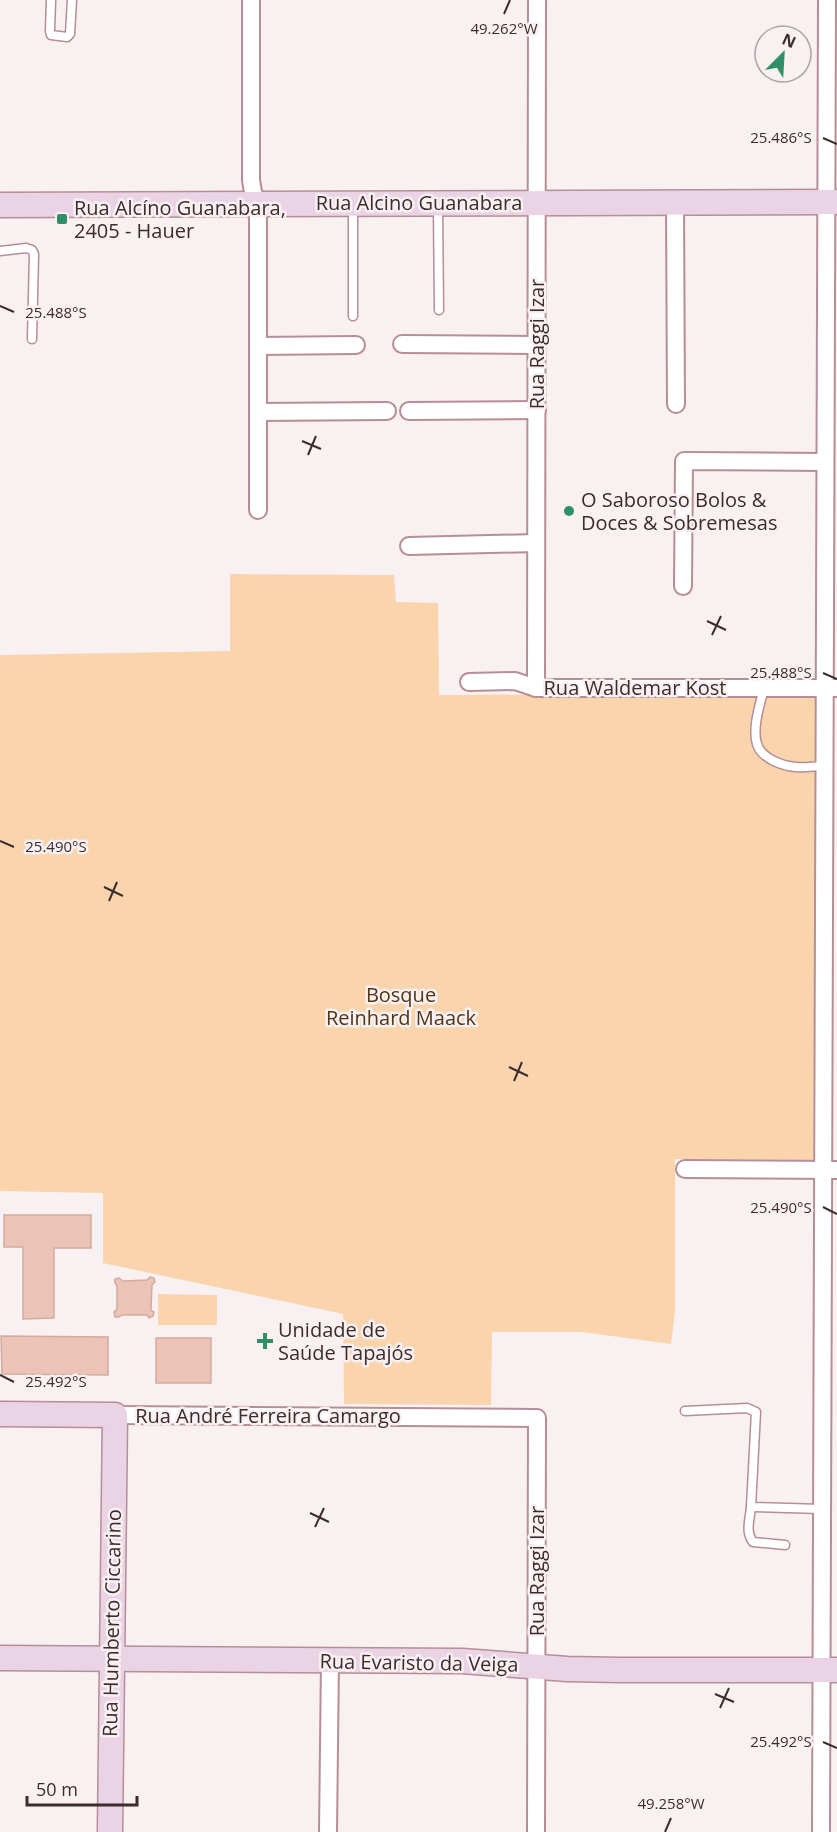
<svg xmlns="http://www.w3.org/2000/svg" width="837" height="1832" font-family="'Open Sans',sans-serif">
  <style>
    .green { fill: #f9d4ac }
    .building { fill: #ebc4b7; stroke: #d2ab9f; stroke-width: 1.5 }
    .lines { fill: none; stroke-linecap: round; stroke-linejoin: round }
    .lane-casing { stroke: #b68e95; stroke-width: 11 }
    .street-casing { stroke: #b68e95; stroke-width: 20 }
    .secondary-casing { stroke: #b68e95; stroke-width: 27 }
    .lane { stroke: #fff; stroke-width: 8 }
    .street { stroke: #fff; stroke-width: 16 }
    .secondary { stroke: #ead3e5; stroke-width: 24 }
    .ticks { fill: none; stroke: #3c2c2e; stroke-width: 2 }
    .poi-dot { fill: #308f67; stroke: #f9f0f2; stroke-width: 2 }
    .labels { text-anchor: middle; stroke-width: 5; stroke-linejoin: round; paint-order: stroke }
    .street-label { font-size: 20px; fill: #3c2c2e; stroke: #f9f0f2 }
    .poi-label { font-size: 20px; fill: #3c2c2e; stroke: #f9f0f2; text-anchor: start }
    .park-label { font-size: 20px; fill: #503616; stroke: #f9f0f2 }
    .ticks-label { font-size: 15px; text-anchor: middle; fill: #3c2c2e; stroke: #f9f0f2; stroke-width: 5; stroke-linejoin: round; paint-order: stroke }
  </style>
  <rect width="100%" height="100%" fill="#f9f0f2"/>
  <!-- green -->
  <g class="green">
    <polygon points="230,574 394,575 396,602 438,603 439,695 817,693 813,1160 675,1159 675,1311 671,1344 582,1332 492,1332 491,1405 344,1404 343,1314 103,1263 103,1193 0,1191 0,655 230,651"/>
    <polygon points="158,1294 217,1295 217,1325 158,1325"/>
  </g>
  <!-- building -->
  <g class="building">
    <polygon points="4,1215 91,1215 91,1248 54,1248 54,1318 23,1319 23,1247 4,1247"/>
    <polygon points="150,1277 154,1278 155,1282 152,1285 151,1310 154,1312 153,1316 149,1318 147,1315 122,1315 119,1317 115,1317 114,1312 117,1309 117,1286 115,1283 115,1279 119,1278 123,1281 147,1280"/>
    <polygon points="1,1336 108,1337 108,1375 2,1374"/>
    <rect x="156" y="1338" width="55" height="45"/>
  </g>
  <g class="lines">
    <!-- lane casing -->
    <g class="lane-casing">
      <g id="lane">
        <polyline points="51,0 50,31 51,35 67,37 70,34 72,0"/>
        <polyline points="353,207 353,316"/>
        <polyline points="438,207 439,310"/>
        <polyline points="0,251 26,248 32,250 34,254 32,339"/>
        <path d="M764,688c-4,17 -12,39 -7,56 4,14 25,22 39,23 9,1 19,-1 28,-1"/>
        <polyline points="685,1411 747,1408 756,1412 751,1507 822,1509"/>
        <path d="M751,1507c-1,12 -6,25 2,35l32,3"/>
      </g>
    </g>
    <!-- street casing -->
    <g class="street-casing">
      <g id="street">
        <polyline points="251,0 251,180 253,192 258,204 258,510"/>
        <polyline points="675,203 676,404"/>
        <polyline points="402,344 537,345"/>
        <polyline points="258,346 356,345"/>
        <polyline points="409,411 537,410"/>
        <polyline points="258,412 387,411"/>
        <polyline points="409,546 536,543"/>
        <polyline points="683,586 684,461 825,462"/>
        <polyline points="469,682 515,681 536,688 837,688"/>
        <polyline points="536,688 537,0"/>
        <polyline points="685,1169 837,1170"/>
        <polyline points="115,1415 537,1418 536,1832"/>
        <polyline points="328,1832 330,1660"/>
        <polyline points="821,1832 827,0"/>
      </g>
    </g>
    <!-- secondary casing -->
    <g class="secondary-casing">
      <g id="secondary">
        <polyline points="0,205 837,202"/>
        <polyline points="0,1414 115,1415 110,1832"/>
        <polyline points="0,1658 462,1661 567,1669 620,1670 837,1670"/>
      </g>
    </g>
    <!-- lane -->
    <use href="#lane" class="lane"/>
    <!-- street -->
    <use href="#street" class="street"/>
    <!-- secondary -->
    <use href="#secondary" class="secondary"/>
  </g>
  <!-- ticks -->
  <path class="ticks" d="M504,14l6,-14M823,138l14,6M0,306l14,6M302,441l19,8M308,455l8,-19M707,621l19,9M712,635l9,-19M823,673l14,6M0,841l14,6M104,887l19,9M109,901l8,-19M509,1067l19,9M514,1081l8,-19M823,1207l14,7M0,1375l14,7M310,1513l19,9M315,1527l9,-19M715,1694l19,8M720,1708l9,-20M823,1742l14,6M665,1832l6,-14"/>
  <!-- markers -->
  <g class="poi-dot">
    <rect x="56" y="213" width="12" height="12" rx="3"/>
    <circle cx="569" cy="511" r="6"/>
    <path d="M262 1332h6v6h6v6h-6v6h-6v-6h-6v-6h6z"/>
  </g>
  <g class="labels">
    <!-- street labels -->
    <g class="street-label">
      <text x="419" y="210">Rua Alcino Guanabara</text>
      <text transform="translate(537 344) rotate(-90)" y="7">Rua Raggi Izar</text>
      <text x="635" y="695">Rua Waldemar Kost</text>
      <text x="268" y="1423">Rua André Ferreira Camargo</text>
      <text transform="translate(537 1571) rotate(-90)" y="7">Rua Raggi Izar</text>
      <text transform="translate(112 1623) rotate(-89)" y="7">Rua Humberto Ciccarino</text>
      <text transform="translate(419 1663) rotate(1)" y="7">Rua Evaristo da Veiga</text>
    </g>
    <!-- poi labels -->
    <g class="poi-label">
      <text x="74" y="215">Rua Alcíno Guanabara,<tspan x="74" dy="23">2405 - Hauer</tspan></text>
      <text x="581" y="507">O Saboroso Bolos &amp;<tspan x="581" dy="23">Doces &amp; Sobremesas</tspan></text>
      <text x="278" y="1337">Unidade de<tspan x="278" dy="23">Saúde Tapajós</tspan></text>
    </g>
    <!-- park labels -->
    <g class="park-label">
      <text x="401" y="1002">Bosque<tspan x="401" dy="23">Reinhard Maack</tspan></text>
    </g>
  </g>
  <g class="ticks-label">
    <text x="504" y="34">49.262°W</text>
    <text x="781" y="143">25.486°S</text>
    <text x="56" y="318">25.488°S</text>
    <text x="781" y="678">25.488°S</text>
    <text x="56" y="852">25.490°S</text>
    <text x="781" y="1213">25.490°S</text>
    <text x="56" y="1387">25.492°S</text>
    <text x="781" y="1747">25.492°S</text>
    <text x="671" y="1809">49.258°W</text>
  </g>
  <!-- north arrow -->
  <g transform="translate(783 54) rotate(24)"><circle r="28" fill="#f9f0f2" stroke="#ada2a4" stroke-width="1.5"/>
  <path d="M0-4.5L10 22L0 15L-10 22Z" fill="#308f67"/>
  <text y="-9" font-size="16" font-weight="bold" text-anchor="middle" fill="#3c2c2e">N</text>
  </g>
  <!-- scale -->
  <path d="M27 1796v9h110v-9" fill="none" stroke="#3c2c2e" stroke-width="3"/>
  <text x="36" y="1796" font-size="18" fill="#3c2c2e" stroke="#f9f0f2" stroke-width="4.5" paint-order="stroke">50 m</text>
</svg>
